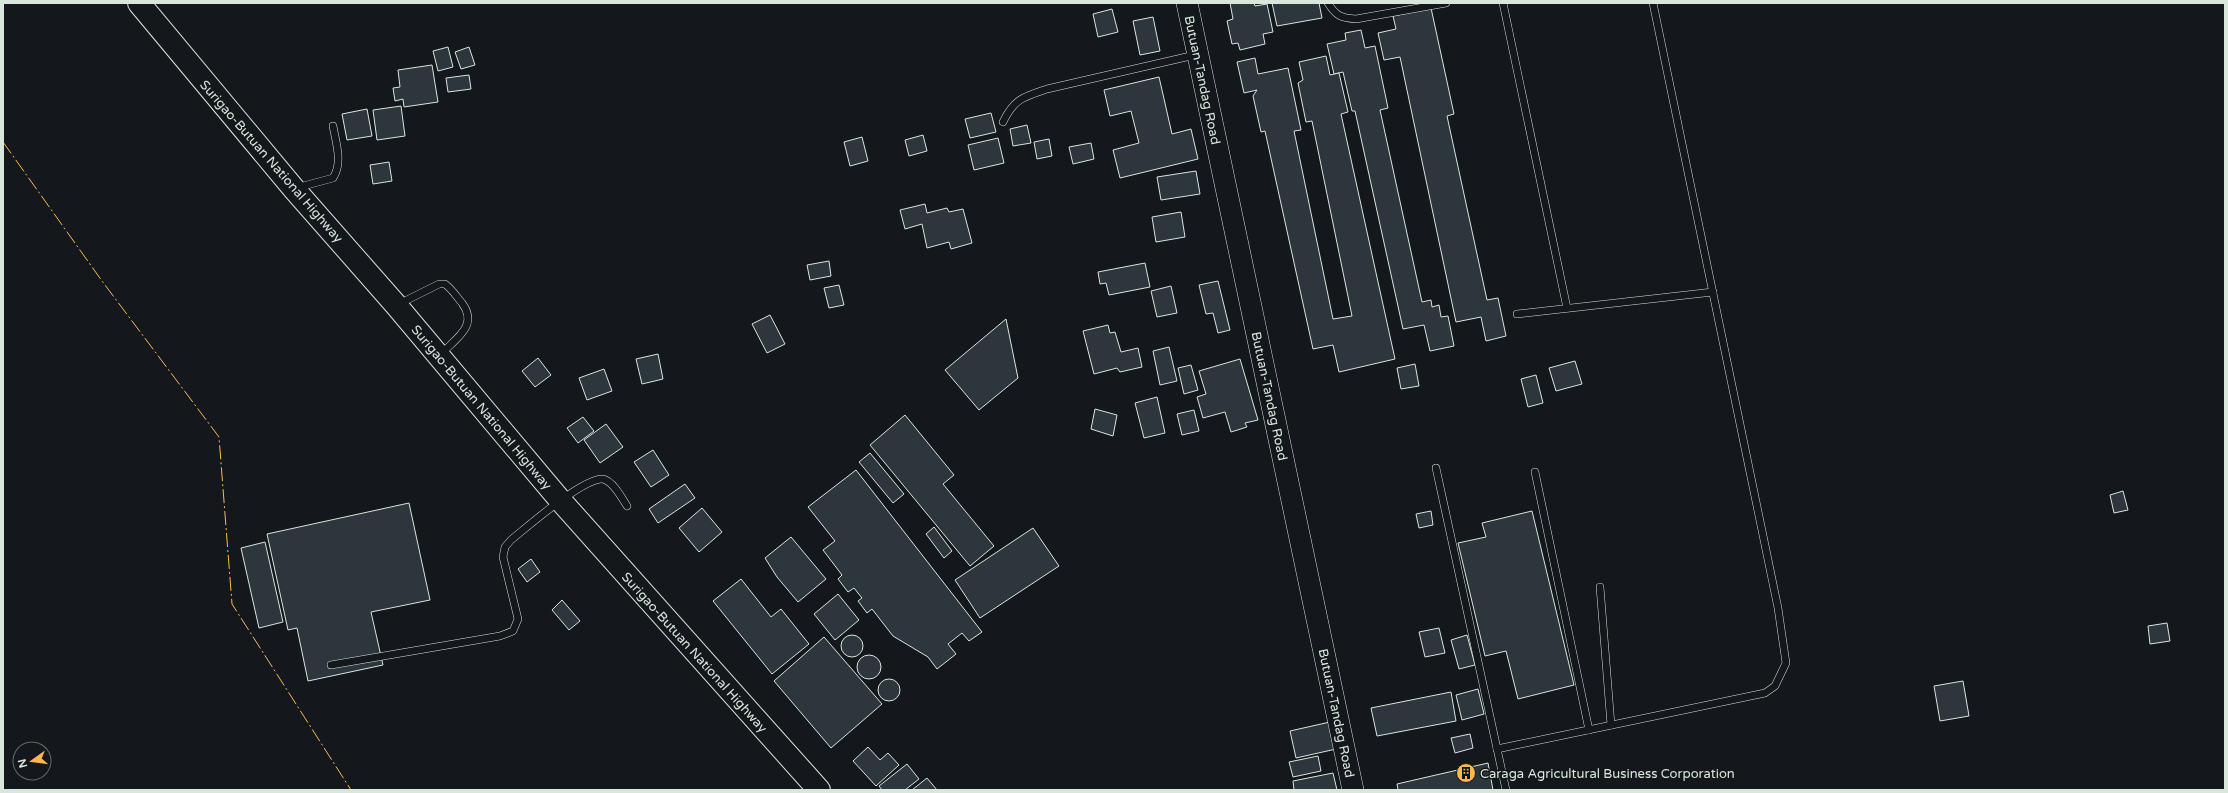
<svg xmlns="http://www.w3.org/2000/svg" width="2228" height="793" font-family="'Varela Round',sans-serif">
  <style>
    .building { fill: #2c363c; stroke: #d8e6dc }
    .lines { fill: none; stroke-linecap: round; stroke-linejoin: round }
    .service-casing { stroke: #d8e6dc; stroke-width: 8 }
    .secondary-casing { stroke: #d8e6dc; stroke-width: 22 }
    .trunk-casing { stroke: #d8e6dc; stroke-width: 24 }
    .service { stroke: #14181c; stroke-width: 7 }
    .secondary { stroke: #14181c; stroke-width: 21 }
    .trunk { stroke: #14181c; stroke-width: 22 }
    .power { stroke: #ffb74d; stroke-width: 1; stroke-dasharray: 14 3 2 3; stroke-linecap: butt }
    .labels { text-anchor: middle; stroke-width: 3; stroke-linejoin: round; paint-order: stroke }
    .street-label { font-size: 13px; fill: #d8e6dc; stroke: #14181c }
    .poi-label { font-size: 13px; fill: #d8e6dc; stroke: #14181c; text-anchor: start }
  </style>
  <rect width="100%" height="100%" fill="#14181c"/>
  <!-- building -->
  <g class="building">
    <polygon points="1230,3 1254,3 1255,6 1267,4 1273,32 1263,34 1265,44 1240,50 1238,43 1232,44 1227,21 1233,19"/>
    <polygon points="1272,3 1319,3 1322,18 1277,26"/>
    <polygon points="1431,8 1454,114 1447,116 1487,300 1498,298 1506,336 1486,341 1481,317 1456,322 1400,57 1384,60 1378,33 1396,29 1393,16"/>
    <polygon points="1112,9 1118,32 1098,37 1093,14"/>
    <polygon points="1153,17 1160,51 1140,55 1133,21"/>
    <polygon points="1361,30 1365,48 1375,46 1388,108 1380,110 1422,302 1431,300 1432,307 1439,305 1441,317 1448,316 1454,346 1430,351 1424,325 1403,329 1355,111 1352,111 1343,72 1334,74 1327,44 1346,40 1345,33"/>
    <polygon points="448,47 453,67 438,71 433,51"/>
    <polygon points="469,47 475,65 461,69 455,52"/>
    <polygon points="1326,56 1330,75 1339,73 1348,112 1341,114 1395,359 1339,372 1333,345 1313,349 1265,131 1261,132 1253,96 1257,90 1244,93 1237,62 1255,58 1258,74 1288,68 1301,130 1294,131 1333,319 1352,316 1312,121 1306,122 1298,83 1303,80 1299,62"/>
    <polygon points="432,65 438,102 404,107 403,99 395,101 393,88 400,87 398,70"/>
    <polygon points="469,75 471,89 448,92 446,78"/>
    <polygon points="1159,77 1172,134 1191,129 1198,159 1120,178 1113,150 1139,143 1131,111 1110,116 1104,90"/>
    <polygon points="401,106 405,136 377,140 373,110"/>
    <polygon points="367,109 372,136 347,140 342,114"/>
    <polygon points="991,113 996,132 970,138 965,119"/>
    <polygon points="1027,125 1031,143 1013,146 1010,129"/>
    <polygon points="923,135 927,151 909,156 905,140"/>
    <polygon points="862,137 868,161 850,166 844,142"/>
    <polygon points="998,138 1004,163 974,170 968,145"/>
    <polygon points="1049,139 1052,156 1037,159 1034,142"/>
    <polygon points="1091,143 1094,159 1073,164 1069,147"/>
    <polygon points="389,162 392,181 373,184 370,165"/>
    <polygon points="1196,171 1200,194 1161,200 1157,177"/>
    <polygon points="925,204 927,213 947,208 949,212 963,209 972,243 951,249 949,242 927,248 922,224 905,229 900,210"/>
    <polygon points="1181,212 1185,237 1156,242 1152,217"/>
    <polygon points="829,261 831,276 810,280 807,265"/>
    <polygon points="1145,263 1150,287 1109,295 1106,283 1100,284 1098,272"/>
    <polygon points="1218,281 1230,330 1218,333 1213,313 1206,314 1199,285"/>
    <polygon points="839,285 844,305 829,308 824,288"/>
    <polygon points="1171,286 1177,313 1157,317 1151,291"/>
    <polygon points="770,315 785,344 767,353 752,324"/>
    <polygon points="1006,319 1018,378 979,410 945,370"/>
    <polygon points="1108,325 1110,333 1115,332 1121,352 1138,348 1142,367 1120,372 1117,368 1094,374 1083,331"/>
    <polygon points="1169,347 1177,381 1160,385 1153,351"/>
    <polygon points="658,354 663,379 642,384 636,359"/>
    <polygon points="538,358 551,375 535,387 522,371"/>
    <polygon points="1240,359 1258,420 1245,423 1247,427 1231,432 1225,412 1203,418 1197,397 1206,394 1199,371"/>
    <polygon points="1575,361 1582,384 1556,391 1549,368"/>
    <polygon points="1415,364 1419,386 1401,389 1397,368"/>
    <polygon points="1191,365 1198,390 1184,394 1178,368"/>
    <polygon points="604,369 612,391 587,400 579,378"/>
    <polygon points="1536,375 1543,403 1528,407 1521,379"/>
    <polygon points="1157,397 1165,433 1144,438 1135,403"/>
    <polygon points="1095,409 1117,415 1113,436 1091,429"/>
    <polygon points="1194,410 1199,431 1182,435 1177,414"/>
    <polygon points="905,415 954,475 943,484 994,546 970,566 870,445"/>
    <polygon points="583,417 594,431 578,443 567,428"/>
    <polygon points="606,424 623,447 600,463 584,440"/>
    <polygon points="653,450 669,475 651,487 634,462"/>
    <polygon points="870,453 904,494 893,503 859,462"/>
    <polygon points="856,470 982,632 969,641 962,633 948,644 956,654 937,669 928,657 893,636 872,609 867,613 858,601 862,598 854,588 848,592 838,579 842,575 823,550 835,541 808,507"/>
    <polygon points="685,484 695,498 658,523 649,509"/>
    <polygon points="2123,491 2128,510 2114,513 2110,495"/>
    <polygon points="409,503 430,600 371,612 383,665 308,681 297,628 288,630 267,534"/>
    <polygon points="702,508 722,532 699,552 679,528"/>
    <polygon points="1431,511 1433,525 1419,528 1416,514"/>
    <polygon points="1532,511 1574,685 1518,699 1506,651 1485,656 1458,543 1486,537 1482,523"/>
    <polygon points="934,527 952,551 944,558 926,534"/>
    <polygon points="1033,528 1059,566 980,618 955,580"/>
    <polygon points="791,537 826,579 798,602 777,577 765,558"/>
    <polygon points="265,542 283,622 259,628 241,548"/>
    <polygon points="531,559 540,572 527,582 518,569"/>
    <polygon points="741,579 771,617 781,609 809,644 772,674 713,601"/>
    <polygon points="838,594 859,620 835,640 814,614"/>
    <polygon points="562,600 580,621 569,630 552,610"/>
    <polygon points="2167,623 2170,641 2150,644 2148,626"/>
    <polygon points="1439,628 1445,653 1425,657 1419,632"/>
    <circle cx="852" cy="646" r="11"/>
    <polygon points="1467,635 1475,665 1459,669 1451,640"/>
    <polygon points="824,637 882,704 831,748 774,681"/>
    <circle cx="869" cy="667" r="12"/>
    <circle cx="889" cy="690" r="11"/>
    <polygon points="1963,681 1969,716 1940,721 1934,686"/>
    <polygon points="1478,689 1484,714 1462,720 1456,695"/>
    <polygon points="1451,692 1456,721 1377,736 1371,708"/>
    <polygon points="1330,722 1336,749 1296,758 1290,731"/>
    <polygon points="1470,734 1473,748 1455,753 1451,738"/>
    <polygon points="868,747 880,760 888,753 899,765 876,786 853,761"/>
    <polygon points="1318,756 1321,771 1293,777 1289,762"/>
    <polygon points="1488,763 1493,790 1398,790 1397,784"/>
    <polygon points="907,764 919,779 905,790 882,790 879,786"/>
    <polygon points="1333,773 1337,790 1294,790 1293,781"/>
    <polygon points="927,778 937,790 912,790"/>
  </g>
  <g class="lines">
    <!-- service casing -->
    <g class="service-casing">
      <g id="service">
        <path d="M1328,3c8,13 13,15 28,16l90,-16"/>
        <polyline points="1503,3 1567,308"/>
        <path d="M1003,122c11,-23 20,-25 44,-33l148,-34"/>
        <path d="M296,188l37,-10c10,-15 3,-35 0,-52"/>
        <path d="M399,304l40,-20h6c7,5 11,12 17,19 17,23 -6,35 -22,52"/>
        <polyline points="1517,314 1713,292"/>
        <polyline points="1436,468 1506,790"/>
        <polyline points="1535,472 1589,730"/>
        <polyline points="1600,587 1611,725"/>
        <path d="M331,665l169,-29 13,-5 5,-12 -15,-62 2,-10 6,-7c16,-13 73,-63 92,-61 10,2 19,19 24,27"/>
        <polyline points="1497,749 1765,693 1775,686 1786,663 1778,608 1653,3"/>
      </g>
    </g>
    <!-- secondary casing -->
    <g class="secondary-casing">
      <polyline id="secondary" points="1187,3 1353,790"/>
    </g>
    <!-- trunk casing -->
    <g class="trunk-casing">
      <polyline id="trunk" points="139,3 294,189 396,305 560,500 819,790"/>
    </g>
    <!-- service -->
    <use href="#service" class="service"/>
    <!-- secondary -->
    <use href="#secondary" class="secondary"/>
    <!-- trunk -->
    <use href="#trunk" class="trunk"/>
    <!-- power -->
    <polyline class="power" points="3,142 102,281 219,437 232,604 351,790"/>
  </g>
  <!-- icons -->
  <defs>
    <g id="building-disc" transform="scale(1)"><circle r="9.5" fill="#ffb74d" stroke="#14181c"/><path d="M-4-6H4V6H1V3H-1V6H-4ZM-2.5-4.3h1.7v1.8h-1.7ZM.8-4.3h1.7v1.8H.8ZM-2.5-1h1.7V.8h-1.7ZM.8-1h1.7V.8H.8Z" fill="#111"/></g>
  </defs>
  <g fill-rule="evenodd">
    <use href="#building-disc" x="1466" y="773"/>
  </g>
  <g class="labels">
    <!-- street labels -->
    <g class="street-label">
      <text transform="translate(1203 80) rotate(78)" y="5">Butuan-Tandag Road</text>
      <text transform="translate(272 161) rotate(49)" y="5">Surigao-Butuan National Highway</text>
      <text transform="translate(1270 396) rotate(78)" y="5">Butuan-Tandag Road</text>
      <text transform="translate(482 407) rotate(50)" y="5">Surigao-Butuan National Highway</text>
      <text transform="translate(695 652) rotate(48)" y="5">Surigao-Butuan National Highway</text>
      <text transform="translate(1337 713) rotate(78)" y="5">Butuan-Tandag Road</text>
    </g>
    <!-- poi labels -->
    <g class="poi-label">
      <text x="1480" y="778">Caraga Agricultural Business Corporation</text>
    </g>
  </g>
  <!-- border -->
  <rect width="2228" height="793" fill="none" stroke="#d8e6dc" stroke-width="8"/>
  <!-- north arrow -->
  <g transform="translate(32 761) rotate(256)"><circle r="19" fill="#14181c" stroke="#626a69"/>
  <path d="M0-3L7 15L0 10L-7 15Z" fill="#ffb74d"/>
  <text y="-6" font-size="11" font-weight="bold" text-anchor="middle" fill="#d8e6dc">N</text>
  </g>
</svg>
